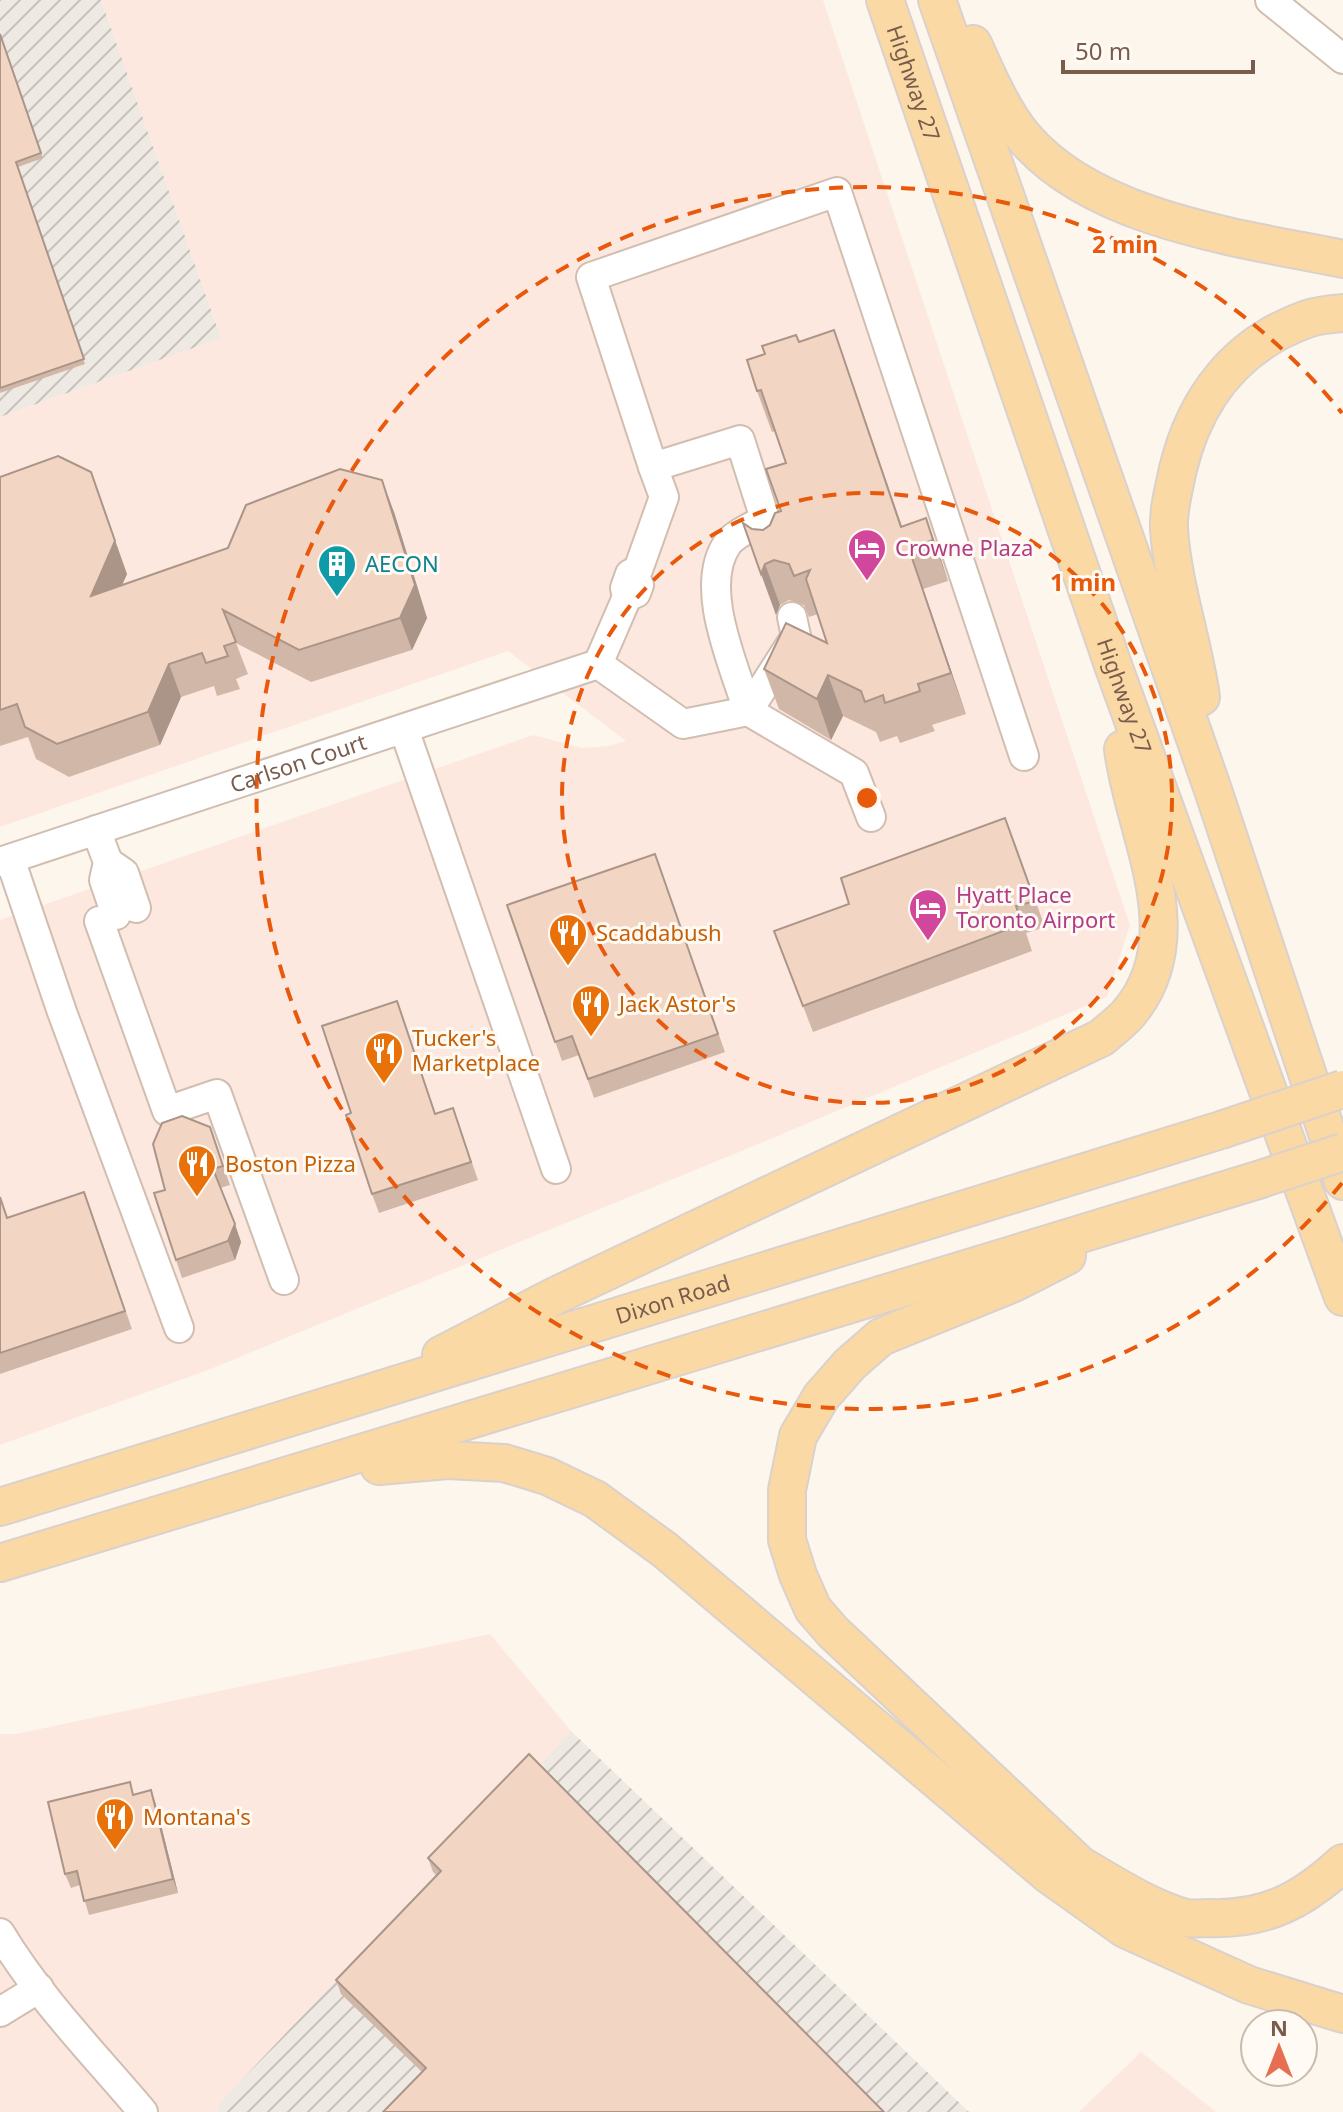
<svg xmlns="http://www.w3.org/2000/svg" width="1343" height="2112" font-family="'Noto Sans',sans-serif">
  <style>
    .commercial { fill: #fde8e0 }
    .industrial { fill: url(#industrial-furrows) }
    .lines { fill: none; stroke-linecap: round; stroke-linejoin: round }
    .minor-casing { stroke: #d1beb0; stroke-width: 32 }
    .major-casing { stroke: #dad1cd; stroke-width: 40 }
    .minor { stroke: #fff; stroke-width: 28 }
    .major { stroke: #fbd9a5; stroke-width: 36 }
    .major-bridge-casing { stroke: #dad1cd; stroke-width: 40; stroke-linecap: butt }
    .major-bridge { stroke: #fbd9a5; stroke-width: 36 }
    .wall { fill: #d1b7a8 }
    .shaded-wall { fill: #aa9588 }
    .building { fill: #f3d5c3; stroke: #aa9588; stroke-width: 2 }
    .ring { fill: none; stroke: #e8590c; stroke-width: 4; stroke-dasharray: 14 10 }
    .labels { text-anchor: middle; stroke-width: 6; stroke-linejoin: round; paint-order: stroke }
    .street-label { font-size: 22px; fill: #7a5c4d; stroke: #fffaf3 }
    .hotel-label { font-size: 22px; fill: #b23c85; stroke: #fffaf3; text-anchor: start }
    .culture-label { font-size: 22px; fill: #0d838f; stroke: #fffaf3; text-anchor: start }
    .food-label { font-size: 22px; fill: #c56008; stroke: #fffaf3; text-anchor: start }
    .centre { fill: #e8590c; stroke: #fffaf3; stroke-width: 4 }
    .ring-label { font-size: 24px; text-anchor: middle; font-weight: bold; fill: #e8590c; stroke: #fffaf3; stroke-width: 6; stroke-linejoin: round; paint-order: stroke }
  </style>
  <defs>
    <pattern id="industrial-furrows" width="10" height="10" patternUnits="userSpaceOnUse" patternTransform="scale(2)"><rect width="10" height="10" fill="#efe9e4"/><path d="M-1 1l2-2M0 10L10 0M9 11l2-2" fill="none" stroke="#c7c0bb"/></pattern>
  </defs>
  <rect width="100%" height="100%" fill="#fdf6ec"/>
  <!-- commercial -->
  <g class="commercial">
    <polygon points="101,0 823,0 1130,925 1107,997 768,1140 208,1370 0,1445 0,920 533,735 582,748 609,746 626,741 508,651 0,827 0,417 221,338"/>
    <polygon points="490,1634 571,1731 216,2107 221,2112 0,2112 0,1734 16,1734"/>
    <polygon points="1141,2052 1216,2112 1079,2112"/>
  </g>
  <!-- industrial -->
  <g class="industrial">
    <polygon points="0,0 101,0 221,338 0,417"/>
    <polygon points="571,1731 969,2112 221,2112 216,2107"/>
  </g>
  <g class="lines">
    <!-- minor casing -->
    <g class="minor-casing">
      <g id="minor">
        <polyline points="1270,0 1343,59"/>
        <polyline points="653,467 591,277 837,192 1024,756"/>
        <path d="M627,597l-2,-9 5,-14 8,-4 26,-73 -11,-30 87,-27 25,79c-11,7 -29,14 -37,24 -31,43 6,122 20,168"/>
        <polyline points="598,664 683,724 748,711 854,773 871,817"/>
        <polyline points="598,664 627,597 636,593 639,585"/>
        <polyline points="748,711 796,636 792,617"/>
        <polyline points="404,729 556,1169"/>
        <polyline points="96,830 108,862 104,880 116,915"/>
        <polyline points="10,859 62,1012 179,1328"/>
        <path id="s1" d="M0,862l598,-198"/>
        <polyline points="108,862 124,873 136,908"/>
        <polyline points="99,921 167,1111 217,1094 284,1280"/>
        <path d="M0,1933c39,65 94,121 143,179"/>
        <polyline points="0,2012 39,1988"/>
      </g>
    </g>
    <!-- major casing -->
    <g class="major-casing">
      <g id="major">
        <path id="s2" d="M885,0l229,668 229,629"/>
        <polyline points="937,0 1213,790 1343,1181"/>
        <path d="M973,44c13,29 30,68 50,92 70,84 217,102 320,123"/>
        <path d="M1201,697c-8,-56 -28,-110 -32,-168 -1,-19 5,-41 9,-60 17,-71 59,-125 129,-150 11,-4 24,-5 36,-6"/>
        <path d="M1067,1256l-53,27 -133,54 -31,27 -29,33 -23,39 -11,54v50l11,35 15,34 20,23 247,233c31,18 71,44 106,53 7,1 17,0 24,0 56,2 93,-18 133,-55"/>
        <path d="M441,1355l116,-60 544,-257c9,-8 19,-15 27,-24 67,-78 5,-181 -5,-265"/>
        <polyline points="379,1466 448,1460 504,1463 547,1476 595,1499 665,1550 1049,1875 1125,1929 1249,1985 1343,2014"/>
        <path id="s3" d="M0,1507l1221,-377"/>
        <polyline points="0,1563 1258,1180"/>
      </g>
    </g>
    <!-- minor -->
    <use href="#minor" class="minor"/>
    <!-- major -->
    <use href="#major" class="major"/>
    <!-- major-bridge casing -->
    <g class="major-bridge-casing">
      <g id="major-bridge">
        <polyline points="1221,1130 1343,1089"/>
        <polyline points="1258,1180 1343,1152"/>
      </g>
    </g>
    <!-- major-bridge -->
    <use href="#major-bridge" class="major-bridge"/>
  </g>
  <!-- wall -->
  <g class="wall">
    <polygon points="0,34 43,158 18,167 85,364 0,393"/>
    <polygon points="834,330 902,526 926,518 948,581 923,589 966,714 932,725 935,731 900,743 897,736 880,742 876,732 843,716 831,740 779,709 764,669 827,643 818,614 809,617 804,605 789,600 780,605 776,615 752,529 763,530 770,525 781,511 786,463 775,431 772,432 757,391 799,342"/>
    <polygon points="0,477 127,574 122,585 394,512 427,618 412,650 311,682 236,643 248,674 236,679 240,689 217,696 214,686 181,697 160,745 69,777 36,759 28,737 0,746"/>
    <polygon points="1005,818 1045,927 1026,933 1032,951 813,1032 774,931 849,904"/>
    <polygon points="655,854 725,1052 594,1098 579,1055 562,1061 507,905"/>
    <polygon points="453,1108 478,1180 379,1213 372,1194 435,1114"/>
    <polygon points="210,1127 230,1185 220,1188 241,1242 235,1260 182,1278 176,1260 165,1190"/>
    <polygon points="84,1192 132,1329 0,1374 0,1197 8,1218"/>
    <polygon points="151,1790 156,1805 178,1893 89,1915 80,1885 71,1888 65,1874 134,1795"/>
    <polygon points="428,1858 884,2112 422,2072 341,1994 336,1980 437,1876 433,1872"/>
  </g>
  <!-- shaded-wall -->
  <g class="shaded-wall">
    <polygon points="834,330 848,371 909,548 901,527"/>
    <polygon points="91,472 127,574 103,628 91,596"/>
    <polygon points="382,480 394,512 427,618 412,650 400,618"/>
    <polygon points="926,518 941,559 948,581 933,540"/>
    <polygon points="909,549 923,589 966,714 951,673"/>
    <polygon points="765,564 780,605 776,615 761,574"/>
    <polygon points="169,664 181,697 160,745 148,712"/>
    <polygon points="828,675 843,716 831,740 817,699"/>
    <polygon points="235,1224 241,1242 235,1260 228,1241"/>
    <polygon points="151,1790 156,1805 178,1893 173,1879"/>
  </g>
  <!-- building -->
  <g class="building">
    <polygon points="0,34 41,153 16,162 84,359 0,388"/>
    <polygon points="834,330 901,527 926,518 933,540 909,549 951,673 918,684 920,691 885,703 883,695 865,702 861,691 828,675 817,699 764,669 786,623 827,643 806,579 810,570 794,576 789,564 774,560 765,564 761,574 743,523 752,529 763,530 770,525 775,513 781,511 766,469 786,463 761,390 757,391 747,360 765,354 762,346 796,335 799,342"/>
    <polygon points="58,456 91,472 115,541 91,596 228,548 246,505 340,469 382,480 415,585 400,618 299,650 223,610 236,642 224,646 228,656 206,663 202,653 169,664 148,712 57,744 25,727 17,704 0,710 0,477"/>
    <polygon points="1005,818 1035,901 1016,906 1022,924 803,1006 774,931 849,904 841,878"/>
    <polygon points="655,854 718,1034 588,1079 572,1036 555,1042 507,905"/>
    <polygon points="397,1001 435,1114 453,1108 471,1162 372,1194 346,1115 351,1113 322,1026"/>
    <polygon points="182,1116 210,1127 223,1166 213,1169 235,1224 228,1241 176,1260 154,1193 165,1190 153,1144 162,1123"/>
    <polygon points="84,1192 125,1311 0,1353 0,1197 7,1218"/>
    <polygon points="529,1754 884,2112 383,2112 426,2068 336,1980 441,1871 428,1858"/>
    <polygon points="130,1782 133,1795 151,1790 173,1879 84,1901 77,1871 65,1874 48,1802"/>
  </g>
  <!-- distance rings -->
  <g class="ring">
    <circle cx="867" cy="798" r="305"/>
    <path d="M1342 1183A611 611 0 1 1 1342 413"/>
  </g>
  <!-- icons -->
  <defs>
    <g id="hotel-pin" transform="scale(2)"><path d="M0 17L-7.5 6A9.5 9.5 0 1 1 7.5 6Z" fill="#d1479c" stroke="#fffaf3"/><path d="M-6-4.5h1.5V1H6V5H4.5V3h-9V5H-6ZM-4 0a1.8 1.8 0 1 1 3.6 0ZM.5 0V-2.5h3Q6-2.5 6 0Z" fill="#fff"/></g>
    <g id="building-pin" transform="scale(2)"><path d="M0 17L-7.5 6A9.5 9.5 0 1 1 7.5 6Z" fill="#0f9aa8" stroke="#fffaf3"/><path d="M-4-6H4V6H1V3H-1V6H-4ZM-2.5-4.3h1.7v1.8h-1.7ZM.8-4.3h1.7v1.8H.8ZM-2.5-1h1.7V.8h-1.7ZM.8-1h1.7V.8H.8Z" fill="#fff"/></g>
    <g id="restaurant-pin" transform="scale(2)"><path d="M0 17L-7.5 6A9.5 9.5 0 1 1 7.5 6Z" fill="#e8710a" stroke="#fffaf3"/><path d="M-5-6h1v4h1v-4h1v4h1v-4h1v5L-1.5 .5V6h-2V.5L-5-1ZM5-6V6H3V1.5H1.5Q1.5-4 5-6Z" fill="#fff"/></g>
  </defs>
  <g fill-rule="evenodd">
    <use href="#hotel-pin" x="867" y="548"/>
    <use href="#building-pin" x="337" y="564"/>
    <use href="#hotel-pin" x="928" y="908"/>
    <use href="#restaurant-pin" x="568" y="933"/>
    <use href="#restaurant-pin" x="591" y="1004"/>
    <use href="#restaurant-pin" x="384" y="1051"/>
    <use href="#restaurant-pin" x="197" y="1164"/>
    <use href="#restaurant-pin" x="115" y="1817"/>
  </g>
  <g class="labels">
    <!-- street labels -->
    <g class="street-label">
      <text dy="8" stroke="none"><textPath href="#s2" startOffset="88">Highway 27</textPath></text>
      <text dy="8" stroke="none"><textPath href="#s2" startOffset="736">Highway 27</textPath></text>
      <text dy="8" stroke="none"><textPath href="#s1" startOffset="314">Carlson Court</textPath></text>
      <text dy="8" stroke="none"><textPath href="#s3" startOffset="704">Dixon Road</textPath></text>
    </g>
    <!-- hotel labels -->
    <g class="hotel-label">
      <text x="895" y="556">Crowne Plaza</text>
      <text x="956" y="903">Hyatt Place<tspan x="956" dy="25">Toronto Airport</tspan></text>
    </g>
    <!-- culture labels -->
    <g class="culture-label">
      <text x="365" y="572">AECON</text>
    </g>
    <!-- food labels -->
    <g class="food-label">
      <text x="596" y="941">Scaddabush</text>
      <text x="619" y="1012">Jack Astor's</text>
      <text x="412" y="1046">Tucker's<tspan x="412" dy="25">Marketplace</tspan></text>
      <text x="225" y="1172">Boston Pizza</text>
      <text x="143" y="1825">Montana's</text>
    </g>
  </g>
  <circle cx="867" cy="798" r="12" class="centre"/>
  <g class="ring-label">
    <text x="1125" y="253">2 min</text>
    <text x="1083" y="591">1 min</text>
  </g>
  <!-- north arrow -->
  <g transform="translate(1279 2048)"><circle r="38" fill="#fffaf3" stroke="#cabbb1" stroke-width="2"/>
  <path d="M0-6L14 30L0 20L-14 30Z" fill="#e76f51"/>
  <text y="-12" font-size="22" font-weight="bold" text-anchor="middle" fill="#7a5c4d">N</text>
  </g>
  <!-- scale -->
  <path d="M1063 60v12h190v-12" fill="none" stroke="#7a5c4d" stroke-width="4"/>
  <text x="1075" y="60" font-size="24" fill="#7a5c4d" stroke="#fffaf3" stroke-width="6" paint-order="stroke">50 m</text>
</svg>
